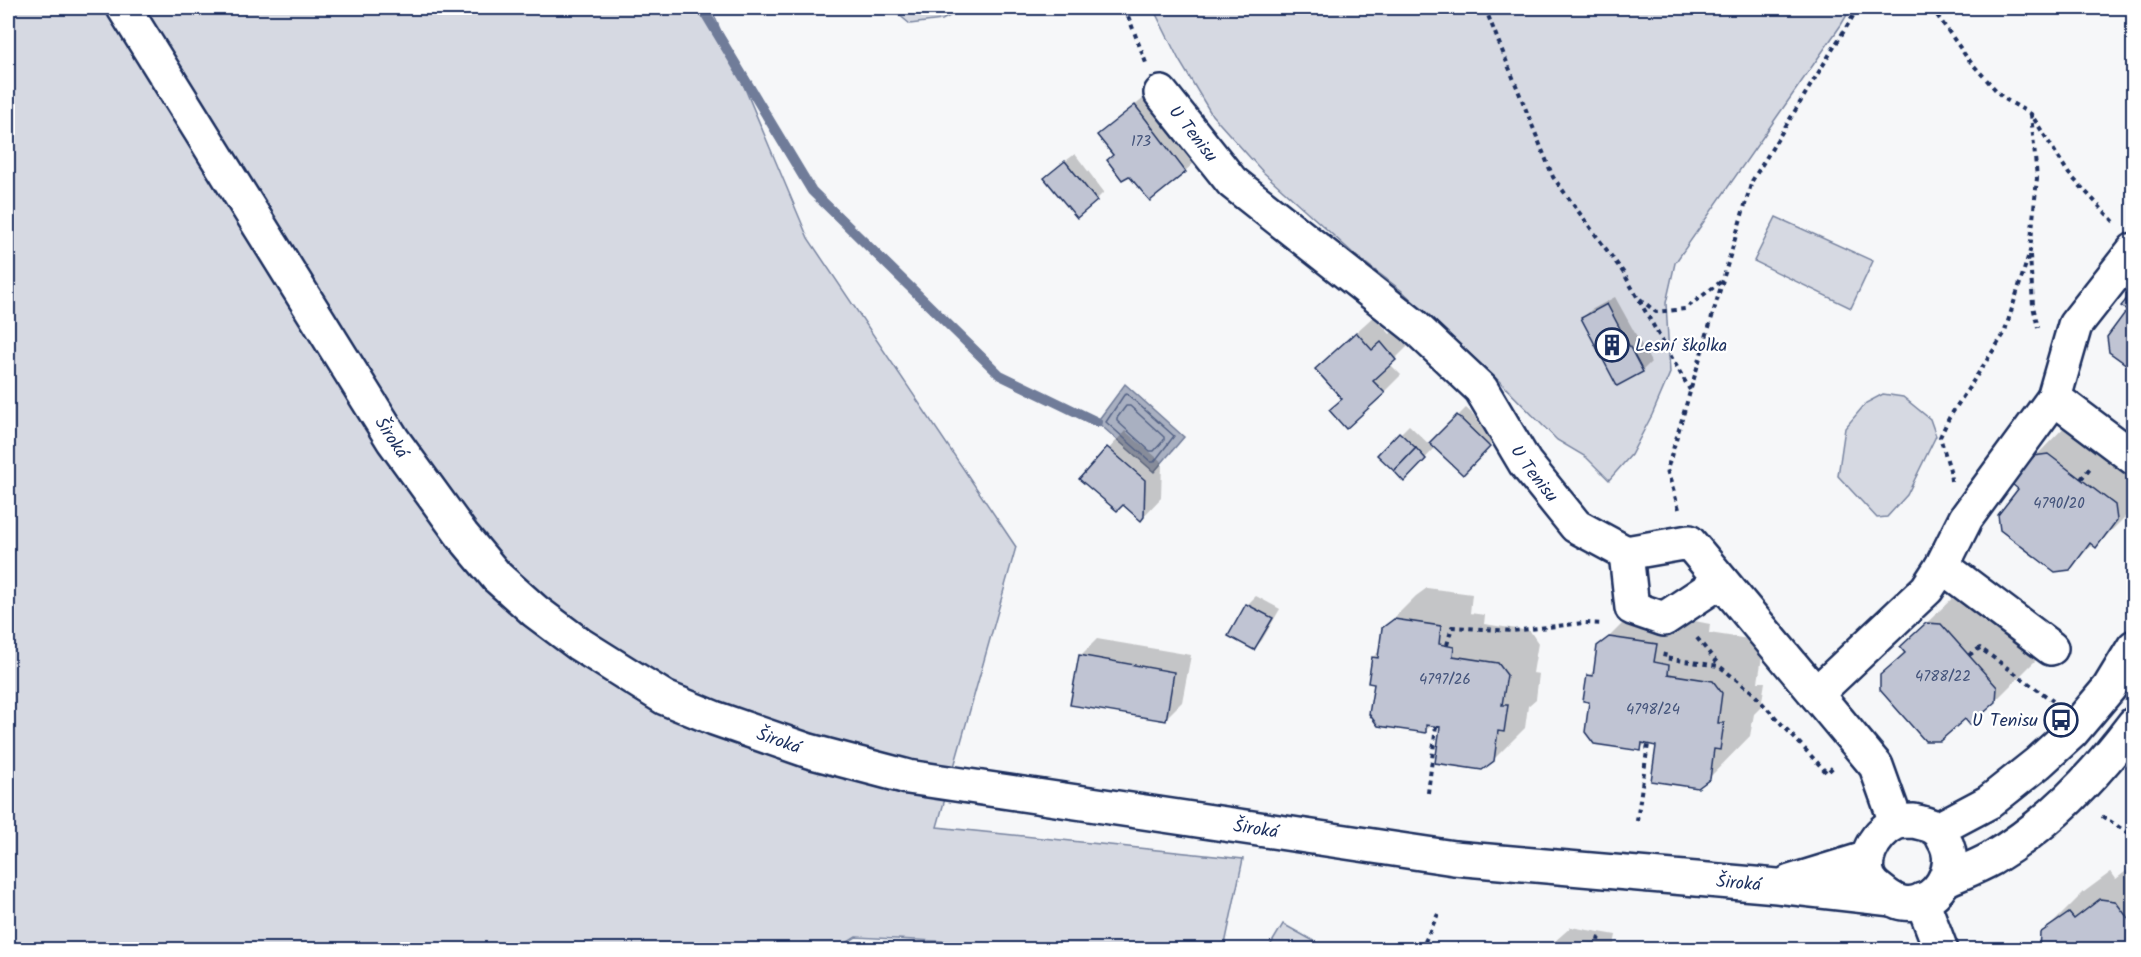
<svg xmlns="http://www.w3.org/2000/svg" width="2141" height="957" font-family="Kalam,sans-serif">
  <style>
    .green { fill: #d6d9e2; stroke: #7884a0; stroke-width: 1.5 }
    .water { fill: #a9b0c1; stroke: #707c99; stroke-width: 1.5 }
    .shadow { fill: #0003 }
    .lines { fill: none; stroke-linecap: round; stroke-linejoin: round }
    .shore { stroke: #546386; stroke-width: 1.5 }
    .stream { stroke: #707c99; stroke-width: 10 }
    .building { fill: #c0c4d3; stroke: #1b2f5e; stroke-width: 1.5 }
    .minor-casing { stroke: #1b2f5e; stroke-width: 38 }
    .path { stroke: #1b2f5e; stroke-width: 4; stroke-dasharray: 4.5 4.5; stroke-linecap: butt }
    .minor { stroke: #fff; stroke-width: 33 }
    .labels { text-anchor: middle; stroke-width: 4.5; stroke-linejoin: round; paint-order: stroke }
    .number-label { font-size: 15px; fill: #44547b }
    .street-label { font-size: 18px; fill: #1b2f5e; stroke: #fff }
    .poi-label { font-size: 18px; fill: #1b2f5e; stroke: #fff; text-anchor: start }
  </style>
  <rect width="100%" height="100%" fill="#f6f7f9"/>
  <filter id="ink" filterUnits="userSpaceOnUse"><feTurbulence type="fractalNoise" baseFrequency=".0167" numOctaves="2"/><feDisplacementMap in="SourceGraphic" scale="12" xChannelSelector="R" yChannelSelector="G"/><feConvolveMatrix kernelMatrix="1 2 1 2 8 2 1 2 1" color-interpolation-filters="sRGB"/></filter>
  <g filter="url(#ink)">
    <!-- green -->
    <g class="green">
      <polygon points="8,8 711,8 808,238 1016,547 937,827 1243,859 1224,949 1096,949 856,937 835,950 8,949"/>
      <polygon points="891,8 965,8 942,20 910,24"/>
      <polygon points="1153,8 1851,8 1841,25 1675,263 1666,303 1670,373 1652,415 1631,455 1609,480 1586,457 1557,440 1499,381 1402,291 1355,255 1263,172 1212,115 1179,60"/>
      <polygon points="1776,217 1873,261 1851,308 1754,261"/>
      <polygon points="1883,394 1903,397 1930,419 1936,436 1907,495 1887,517 1877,518 1838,476 1845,428 1866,403"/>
      <polygon points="1283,924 1328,949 1268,949"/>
    </g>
    <!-- water -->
    <polygon class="water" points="1125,384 1184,437 1154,472 1097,422"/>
    <!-- shadow -->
    <g class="shadow">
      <polygon points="1144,98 1194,163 1185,171 1114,155 1099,135"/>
      <polygon points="1075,154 1104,192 1096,200 1055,169"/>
      <polygon points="1615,297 1651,362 1642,371 1617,384 1582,319 1591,310"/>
      <polygon points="1374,316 1390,334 1399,326 1412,342 1390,364 1401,375 1384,392 1343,399 1334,352"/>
      <polygon points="1466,408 1497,437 1463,473 1431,443"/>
      <polygon points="2076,415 2134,446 2134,508 2096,546 2093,544 2069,568 2020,488 2035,457"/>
      <polygon points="1409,425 1434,449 1404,480 1379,455"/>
      <polygon points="1125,431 1162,462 1161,498 1141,519 1123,503 1082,479"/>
      <polygon points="1969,582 2037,645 2037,659 1995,701 1965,717 1881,675 1905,651 1902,647"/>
      <polygon points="1427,588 1472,594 1470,613 1485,615 1484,624 1530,631 1538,643 1533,673 1539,674 1536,699 1528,706 1525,728 1493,760 1442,726 1432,725 1425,731 1376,683 1373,657 1380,650 1383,629 1416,596"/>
      <polygon points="1256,596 1280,609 1262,640 1254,649 1230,635 1247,605"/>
      <polygon points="1652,596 1697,603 1695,621 1710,624 1709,633 1755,640 1763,651 1758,682 1765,682 1761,707 1754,714 1750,736 1709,778 1657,744 1647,742 1640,749 1591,701 1589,676 1596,668 1599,647 1641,605"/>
      <polygon points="1097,639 1191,655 1182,702 1165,719 1080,656"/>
      <polygon points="2134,865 2134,950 2042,934 2084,892 2111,872 2116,879"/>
      <polygon points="1571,927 1616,935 1613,950 1545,950"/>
      <polygon points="1891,945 1900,950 1879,950"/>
    </g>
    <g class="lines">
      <!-- shore -->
      <g class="shore">
        <polygon points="1127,394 1174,436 1154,462 1151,462 1106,422 1124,395"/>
        <polygon points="1126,406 1130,406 1164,437 1164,440 1154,451 1150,451 1117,421 1117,418"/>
      </g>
      <!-- stream -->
      <polyline class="stream" points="702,8 812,191 1000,375 1097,422"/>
    </g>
    <!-- building -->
    <g class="building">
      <polygon points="1135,105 1186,172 1150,201 1129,176 1122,180 1107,160 1113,155 1097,135"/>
      <polygon points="1065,161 1097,201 1077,218 1044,178"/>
      <polygon points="2134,290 2134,370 2109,352 2107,337 2127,310 2121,306"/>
      <polygon points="1607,304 1643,372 1617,386 1581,318"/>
      <polygon points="1356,332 1372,350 1381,342 1396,360 1373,381 1385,393 1346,429 1329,410 1342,399 1315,369"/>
      <polygon points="1457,415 1490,447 1463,475 1429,443"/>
      <polygon points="1399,432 1416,448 1394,471 1377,455"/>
      <polygon points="1107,447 1145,480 1144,517 1141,521 1123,505 1117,511 1079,479"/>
      <polygon points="1416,448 1426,459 1404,482 1394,471"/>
      <polygon points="2048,454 2115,505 2117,520 2096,548 2090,543 2070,570 2055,572 2000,530 1998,515 2018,489 2012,484 2033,456"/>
      <polygon points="1246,604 1273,618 1254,650 1228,636"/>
      <polygon points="1394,619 1441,626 1439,644 1454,647 1453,656 1498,663 1507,675 1502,705 1508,705 1504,732 1498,731 1494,761 1482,770 1435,763 1440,727 1426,725 1426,733 1378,726 1369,714 1374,684 1368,683 1372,657 1378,658 1382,628"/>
      <polygon points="1926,623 1941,624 1997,687 1996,702 1970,725 1965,719 1940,741 1925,741 1880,690 1880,675 1905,653 1900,647"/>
      <polygon points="1609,637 1657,644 1654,662 1669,665 1668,674 1713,681 1722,693 1718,723 1724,723 1720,750 1714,749 1710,779 1698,788 1651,781 1656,746 1642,743 1641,751 1594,744 1585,732 1589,702 1583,701 1587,675 1593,676 1597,646"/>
      <polygon points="1079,655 1174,672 1166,721 1070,705"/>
      <polygon points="2100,899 2115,901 2134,926 2134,950 2039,950 2040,933 2069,913 2074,919"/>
    </g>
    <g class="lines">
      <!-- minor casing -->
      <g class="minor-casing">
        <g id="minor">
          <path id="s1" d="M124,8l269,432 69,95 35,42 38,34 44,33 86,54 49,20 95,33 99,26 546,81 323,28 115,13"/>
          <path id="s2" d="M1161,93l71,89 181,143 68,64 44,74 51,63 50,27 63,-11 187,224 20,56"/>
          <polyline points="2134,250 2075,325 2054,398 2134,458"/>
          <polyline points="1626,553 1632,608 1664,619 1721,581"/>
          <polyline points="1942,566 2051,648"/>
          <polyline points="1816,694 1927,589 1942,566 1966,518 2054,398"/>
          <path d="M1914,821c7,2 16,3 22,8 4,2 6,7 8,11 17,27 -8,68 -41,63 -10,-1 -19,-10 -27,-16 -22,-18 -2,-55 20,-64 5,-2 13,-2 18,-2z"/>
          <polyline points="1938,829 1989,802 2038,763 2072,732 2109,688 2134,647"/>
          <path d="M1945,880c15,-7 32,-13 46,-21 58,-35 102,-81 143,-135"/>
          <polyline points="1790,882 1865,859"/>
          <polyline points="1922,900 1941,950"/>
        </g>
      </g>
      <!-- path -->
      <g class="path">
        <polyline points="1125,8 1146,63"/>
        <polyline points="1485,8 1553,177 1623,272 1690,390"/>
        <polyline points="1932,8 1968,59 2003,98 2031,114 2069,174 2116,224"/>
        <polyline points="2030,255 2033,306 2038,328"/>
        <polyline points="1640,299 1656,312 1685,309 1723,280"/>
        <polyline points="2081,479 2090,468"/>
        <polyline points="1951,481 1950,470 1940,437 1949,418 2004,334 2030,251 2037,178 2031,114"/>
        <polyline points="1679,509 1667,470 1752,181 1858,8"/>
        <polyline points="2130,613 2134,606"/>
        <polyline points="1697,638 1719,665"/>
        <polyline points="1447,645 1452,627 1513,631 1584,623 1602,624"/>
        <polyline points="1665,653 1664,658 1719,666 1751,691 1827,773 1834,766"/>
        <polyline points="1969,655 1980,648 2053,701"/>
        <polyline points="1428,793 1436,726"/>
        <polyline points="2102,816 2134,837"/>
        <polyline points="1637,821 1648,744"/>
        <polyline points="1421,950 1438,914"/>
        <polyline points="1597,950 1599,934"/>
      </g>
      <!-- minor -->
      <use href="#minor" class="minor"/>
    </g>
  </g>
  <!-- icons -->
  <defs>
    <g id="building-ring" transform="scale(1.725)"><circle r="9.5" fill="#fff" stroke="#1b2f5e" stroke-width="1.5"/><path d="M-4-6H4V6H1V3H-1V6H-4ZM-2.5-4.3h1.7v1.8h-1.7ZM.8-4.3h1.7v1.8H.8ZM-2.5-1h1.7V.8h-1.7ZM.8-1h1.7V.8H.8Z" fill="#1b2f5e"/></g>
    <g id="bus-ring" transform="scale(1.725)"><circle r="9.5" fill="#fff" stroke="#1b2f5e" stroke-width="1.5"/><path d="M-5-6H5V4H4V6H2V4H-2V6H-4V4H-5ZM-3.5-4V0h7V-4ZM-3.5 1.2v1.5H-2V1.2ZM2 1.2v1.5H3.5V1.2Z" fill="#1b2f5e"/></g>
  </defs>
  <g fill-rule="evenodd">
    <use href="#building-ring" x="1612" y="345"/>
    <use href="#bus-ring" x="2061" y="720"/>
  </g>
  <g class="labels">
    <!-- number labels -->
    <g class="number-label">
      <text x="1141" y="146">173</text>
      <text x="2059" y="508">4790/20</text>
      <text x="1943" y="681">4788/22</text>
      <text x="1445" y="684">4797/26</text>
      <text x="1653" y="714">4798/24</text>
    </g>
    <!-- street labels -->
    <g class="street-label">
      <text dy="6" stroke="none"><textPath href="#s2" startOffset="52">U Tenisu</textPath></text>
      <text dy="6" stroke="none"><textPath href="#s1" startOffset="506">Široká</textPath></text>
      <text dy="6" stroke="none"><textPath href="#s2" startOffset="538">U Tenisu</textPath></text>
      <text dy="6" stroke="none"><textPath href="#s1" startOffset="1010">Široká</textPath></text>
      <text dy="6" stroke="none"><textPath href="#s1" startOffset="1496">Široká</textPath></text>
      <text dy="6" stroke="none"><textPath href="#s1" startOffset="1982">Široká</textPath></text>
    </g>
    <!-- poi labels -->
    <g class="poi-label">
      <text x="1635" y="351">Lesní školka</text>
      <text x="2038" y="726" text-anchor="end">U Tenisu</text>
    </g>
  </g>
  <!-- margin -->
  <rect width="2141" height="957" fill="none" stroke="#fff" stroke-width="30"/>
  <rect x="15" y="15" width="2111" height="927" fill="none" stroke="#1b2f5e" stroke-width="2" filter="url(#ink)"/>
</svg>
